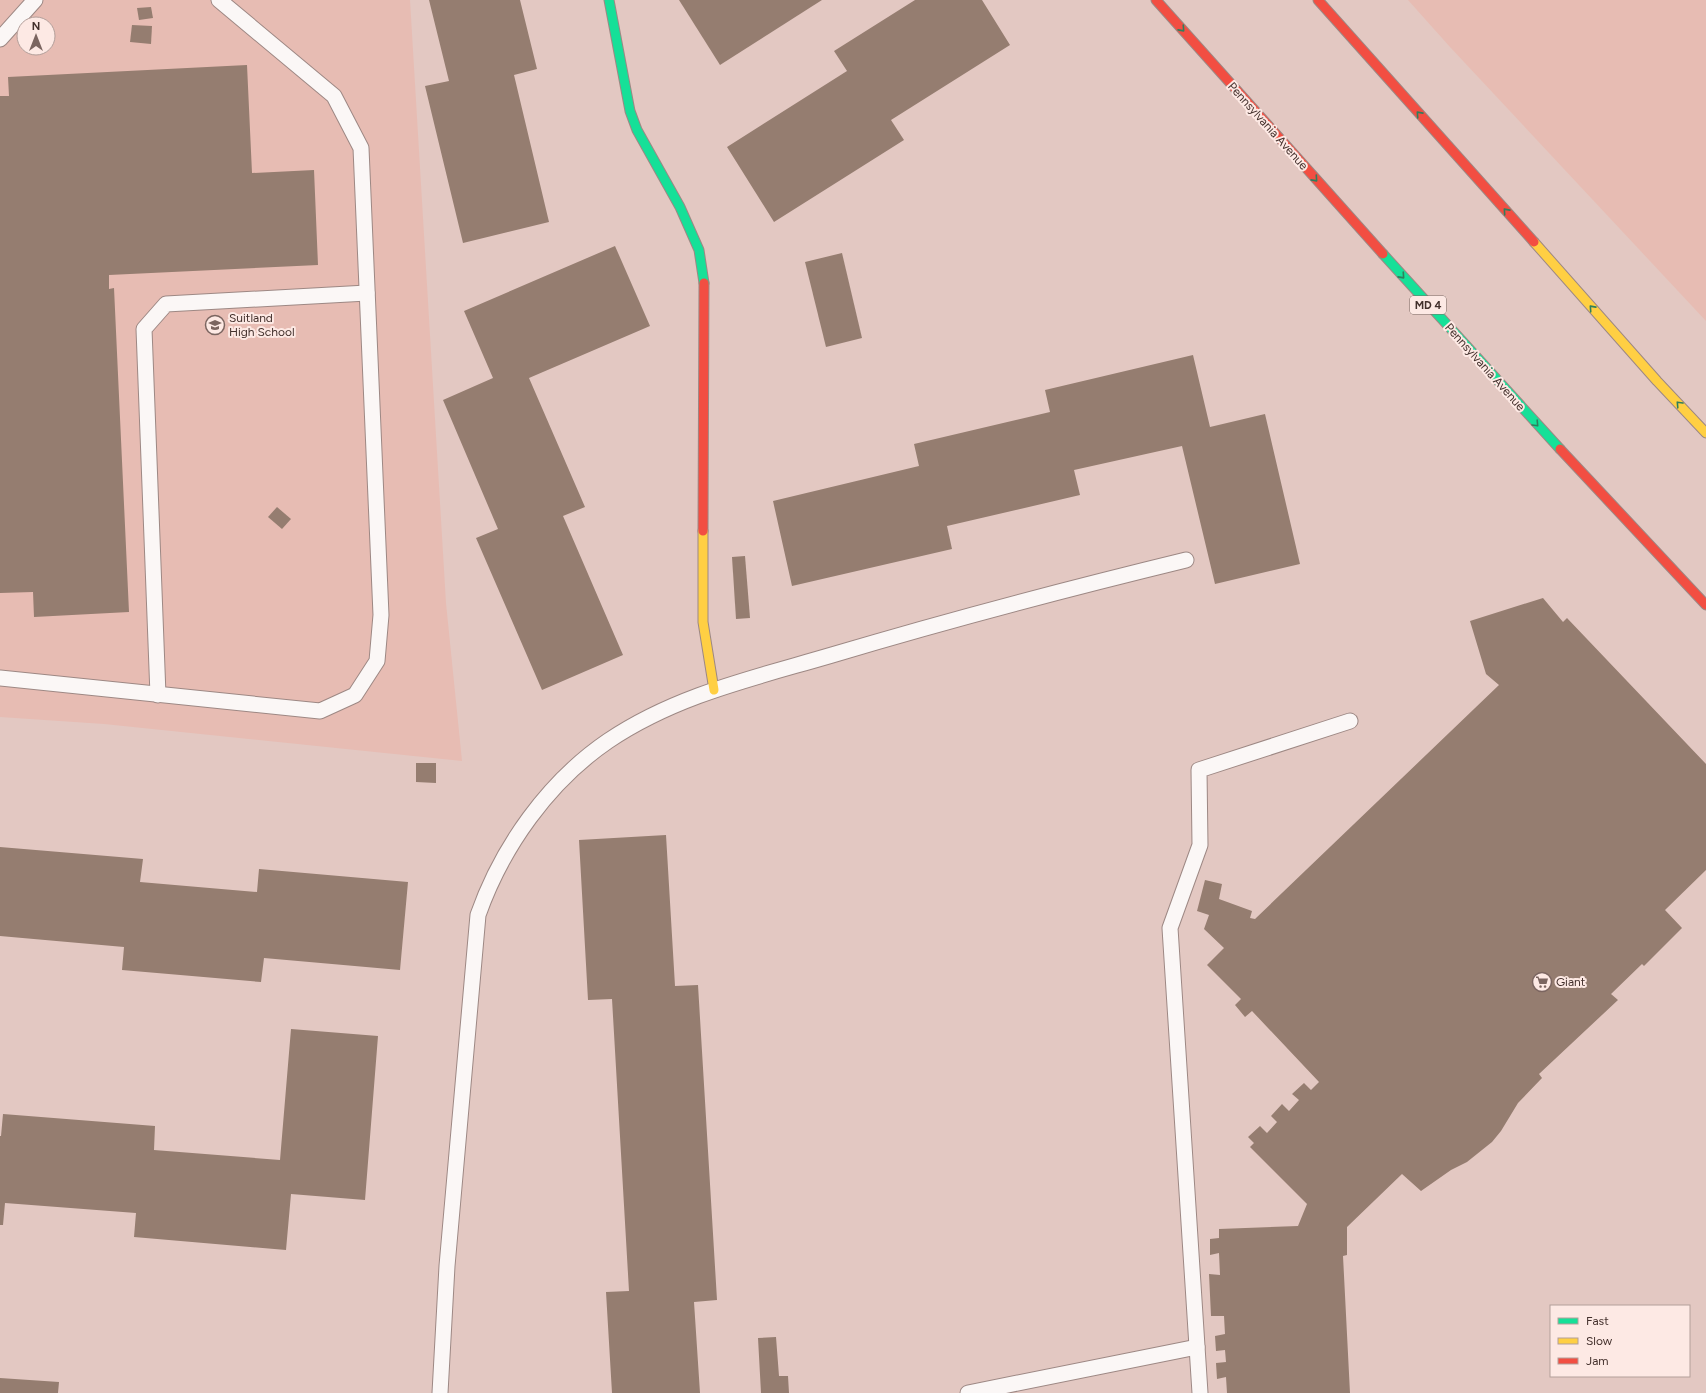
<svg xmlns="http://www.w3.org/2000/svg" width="1706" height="1393" font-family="Figtree,sans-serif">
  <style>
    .built { fill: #e7bcb3; fill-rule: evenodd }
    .building { fill: #957d70 }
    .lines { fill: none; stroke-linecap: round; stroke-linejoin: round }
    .lane-casing { stroke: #9d8884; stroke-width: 17 }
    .fast-casing { stroke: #9d8884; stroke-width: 11 }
    .slow-casing { stroke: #9d8884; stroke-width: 11 }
    .jam-casing { stroke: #9d8884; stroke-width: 11 }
    .lane { stroke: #fbf7f6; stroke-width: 15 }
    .fast { stroke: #16e098; stroke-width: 9 }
    .slow { stroke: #ffcf43; stroke-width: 9 }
    .jam { stroke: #f24e42; stroke-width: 9 }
    .oneway { stroke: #2f7f5d }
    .labels { text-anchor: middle; stroke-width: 4; stroke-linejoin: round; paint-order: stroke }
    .shield { fill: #fde9e4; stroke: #7b6863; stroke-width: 1 }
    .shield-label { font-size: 11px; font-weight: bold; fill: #43302c }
    .street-label { font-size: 12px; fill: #43302c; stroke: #fde9e4 }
    .poi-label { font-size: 12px; fill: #43302c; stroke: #fde9e4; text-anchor: start }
  </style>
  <rect width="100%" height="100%" fill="#e3c8c2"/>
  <!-- built -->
  <g class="built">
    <path d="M0,0h410l36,603 16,158 -358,-37 -104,-7zM24,24h24v24h-24z"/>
    <polygon points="1408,0 1706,0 1706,321 1450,47"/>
  </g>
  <!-- building -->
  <g class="building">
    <polygon points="429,0 520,0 537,69 514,75 549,222 463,243 425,86 449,81"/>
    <polygon points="679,0 822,0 720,65"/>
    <polygon points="915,0 982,0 1010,45 891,120 904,140 774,222 727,147 847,71 834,51"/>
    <polygon points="151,7 153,18 139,20 137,8"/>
    <polygon points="132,25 152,26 151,44 130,42"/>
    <polygon points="247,65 252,173 314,170 318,265 109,275 109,289 114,288 129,612 34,617 33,592 0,593 0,96 9,96 8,77"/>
    <polygon points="615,246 650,326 529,378 585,507 563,516 623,655 542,690 476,538 498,529 443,400 493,378 464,311"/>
    <polygon points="842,253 862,338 826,347 805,262"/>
    <polygon points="1193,355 1210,427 1265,414 1300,564 1215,584 1182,446 1074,470 1080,495 947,526 952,549 792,586 773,501 919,466 914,444 1050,412 1045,390"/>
    <polygon points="277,507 291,519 282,529 268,517"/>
    <polygon points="745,556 750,618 736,619 732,557"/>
    <polygon points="1543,598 1563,622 1567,618 1706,764 1706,870 1665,910 1682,928 1644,966 1642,964 1611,994 1618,1000 1539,1074 1542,1078 1518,1103 1501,1131 1492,1142 1467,1162 1451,1170 1421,1191 1402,1174 1347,1227 1347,1255 1343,1256 1350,1393 1227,1393 1226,1377 1217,1379 1216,1363 1226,1362 1225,1350 1216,1351 1215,1336 1225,1334 1224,1316 1211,1316 1209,1274 1220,1275 1219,1253 1210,1255 1210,1239 1219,1238 1219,1229 1298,1226 1307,1204 1250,1147 1254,1143 1248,1137 1260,1126 1267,1133 1277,1122 1271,1116 1282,1104 1289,1111 1299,1100 1292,1094 1304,1083 1311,1090 1319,1082 1252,1011 1245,1017 1235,1005 1241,999 1207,965 1224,948 1204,929 1209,915 1197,911 1205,880 1222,884 1219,899 1252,911 1250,918 1255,919 1499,685 1486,674 1470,621"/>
    <polygon points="416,763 436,763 436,783 416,782"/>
    <polygon points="666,835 675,986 698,985 717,1300 694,1302 700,1393 612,1393 606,1292 629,1291 612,999 588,1000 579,840"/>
    <polygon points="0,847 143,859 140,882 257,892 259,869 408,882 400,970 264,958 261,982 122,970 124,947 0,936"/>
    <polygon points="291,1029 378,1036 365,1200 291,1194 286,1250 134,1237 136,1213 5,1203 3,1225 0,1225 0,1136 1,1136 3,1114 155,1126 154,1150 280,1160"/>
    <polygon points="776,1337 779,1376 788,1376 789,1393 761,1393 758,1338"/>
    <polygon points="0,1378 59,1382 58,1393 0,1393"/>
  </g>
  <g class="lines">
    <!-- lane casing -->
    <g class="lane-casing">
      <g id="lane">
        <polyline points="0,39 35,0"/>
        <polyline points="0,678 320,711 355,695 377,661 381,615 361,148 334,96 219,0"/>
        <polyline points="158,695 144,329 166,304 367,293"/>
        <path d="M440,1393l7,-127 31,-351c24,-68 70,-133 130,-174 68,-46 146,-63 224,-86 117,-35 235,-66 354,-95"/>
        <polyline points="968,1393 1197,1347"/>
        <polyline points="1200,1393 1170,928 1200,845 1199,770 1350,721"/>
      </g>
    </g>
    <!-- fast casing -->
    <g class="fast-casing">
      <g id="fast">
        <polyline points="609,0 630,111 637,130 680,207 699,250 704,283"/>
        <polyline points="1383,254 1560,449"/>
      </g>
    </g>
    <!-- slow casing -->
    <g class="slow-casing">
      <g id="slow">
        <polyline points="1534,242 1657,381 1706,433"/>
        <polyline points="703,531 703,622 714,690"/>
      </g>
    </g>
    <!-- jam casing -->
    <g class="jam-casing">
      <g id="jam">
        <polyline points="1156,0 1383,254"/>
        <polyline points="1318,0 1534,242"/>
        <polyline points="1560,449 1706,605"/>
        <polyline points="703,531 704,283"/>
      </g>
    </g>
    <!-- lane -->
    <use href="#lane" class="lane"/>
    <!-- fast -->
    <use href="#fast" class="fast"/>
    <!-- slow -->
    <use href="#slow" class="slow"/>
    <!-- jam -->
    <use href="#jam" class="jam"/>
  </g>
  <!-- one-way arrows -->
  <defs><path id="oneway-chevron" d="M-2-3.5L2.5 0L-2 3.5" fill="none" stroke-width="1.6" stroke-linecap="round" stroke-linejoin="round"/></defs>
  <g class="oneway">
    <use href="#oneway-chevron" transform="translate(1182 29) rotate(48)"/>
    <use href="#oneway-chevron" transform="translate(1419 114) rotate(-132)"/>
    <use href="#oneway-chevron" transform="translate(1315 179) rotate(48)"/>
    <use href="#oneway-chevron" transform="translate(1506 211) rotate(-132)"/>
    <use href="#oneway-chevron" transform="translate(1402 276) rotate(48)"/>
    <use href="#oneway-chevron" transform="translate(1592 308) rotate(-132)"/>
    <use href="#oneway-chevron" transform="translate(1679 404) rotate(-133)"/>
    <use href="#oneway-chevron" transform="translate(1536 424) rotate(47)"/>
  </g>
  <!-- icons -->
  <defs>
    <g id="school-ring" transform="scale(1)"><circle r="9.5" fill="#fde9e4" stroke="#7b6560" stroke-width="1.5"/><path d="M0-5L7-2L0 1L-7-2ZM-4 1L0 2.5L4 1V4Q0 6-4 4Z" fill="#7b6560"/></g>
    <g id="supermarket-ring" transform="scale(1)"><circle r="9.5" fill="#fde9e4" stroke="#7b6560" stroke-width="1.5"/><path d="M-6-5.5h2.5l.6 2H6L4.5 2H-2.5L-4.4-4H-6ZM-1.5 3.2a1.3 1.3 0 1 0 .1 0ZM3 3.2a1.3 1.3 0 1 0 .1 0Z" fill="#7b6560"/></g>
  </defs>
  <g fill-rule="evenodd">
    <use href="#school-ring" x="215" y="325"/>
    <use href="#supermarket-ring" x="1542" y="982"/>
  </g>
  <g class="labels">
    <!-- shield labels -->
    <rect class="shield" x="1410" y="296" width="36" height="18" rx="3"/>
    <g class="shield-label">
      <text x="1428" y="309">MD 4</text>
    </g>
    <!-- street labels -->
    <g class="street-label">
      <text transform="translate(1268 126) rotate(48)" y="4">Pennsylvania Avenue</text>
      <text transform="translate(1485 367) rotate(48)" y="4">Pennsylvania Avenue</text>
    </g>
    <!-- poi labels -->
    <g class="poi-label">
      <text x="229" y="322">Suitland<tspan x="229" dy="14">High School</tspan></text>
      <text x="1556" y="986">Giant</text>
    </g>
  </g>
  <!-- legend -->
  <rect x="1550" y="1305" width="140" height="72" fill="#fde9e4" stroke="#b39f9a"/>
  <rect x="1558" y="1318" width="20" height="6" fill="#16e098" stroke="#b39f9a"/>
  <text x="1586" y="1325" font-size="12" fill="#43302c">Fast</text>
  <rect x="1558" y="1338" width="20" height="6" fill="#ffcf43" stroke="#b39f9a"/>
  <text x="1586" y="1345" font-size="12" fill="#43302c">Slow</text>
  <rect x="1558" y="1358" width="20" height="6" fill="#f24e42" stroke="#b39f9a"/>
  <text x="1586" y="1365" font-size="12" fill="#43302c">Jam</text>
  <!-- north arrow -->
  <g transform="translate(36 36)"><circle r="19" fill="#fde9e4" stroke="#b39f9a"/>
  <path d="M0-3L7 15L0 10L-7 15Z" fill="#7b6560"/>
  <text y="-6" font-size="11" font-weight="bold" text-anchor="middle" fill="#43302c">N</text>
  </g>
</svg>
